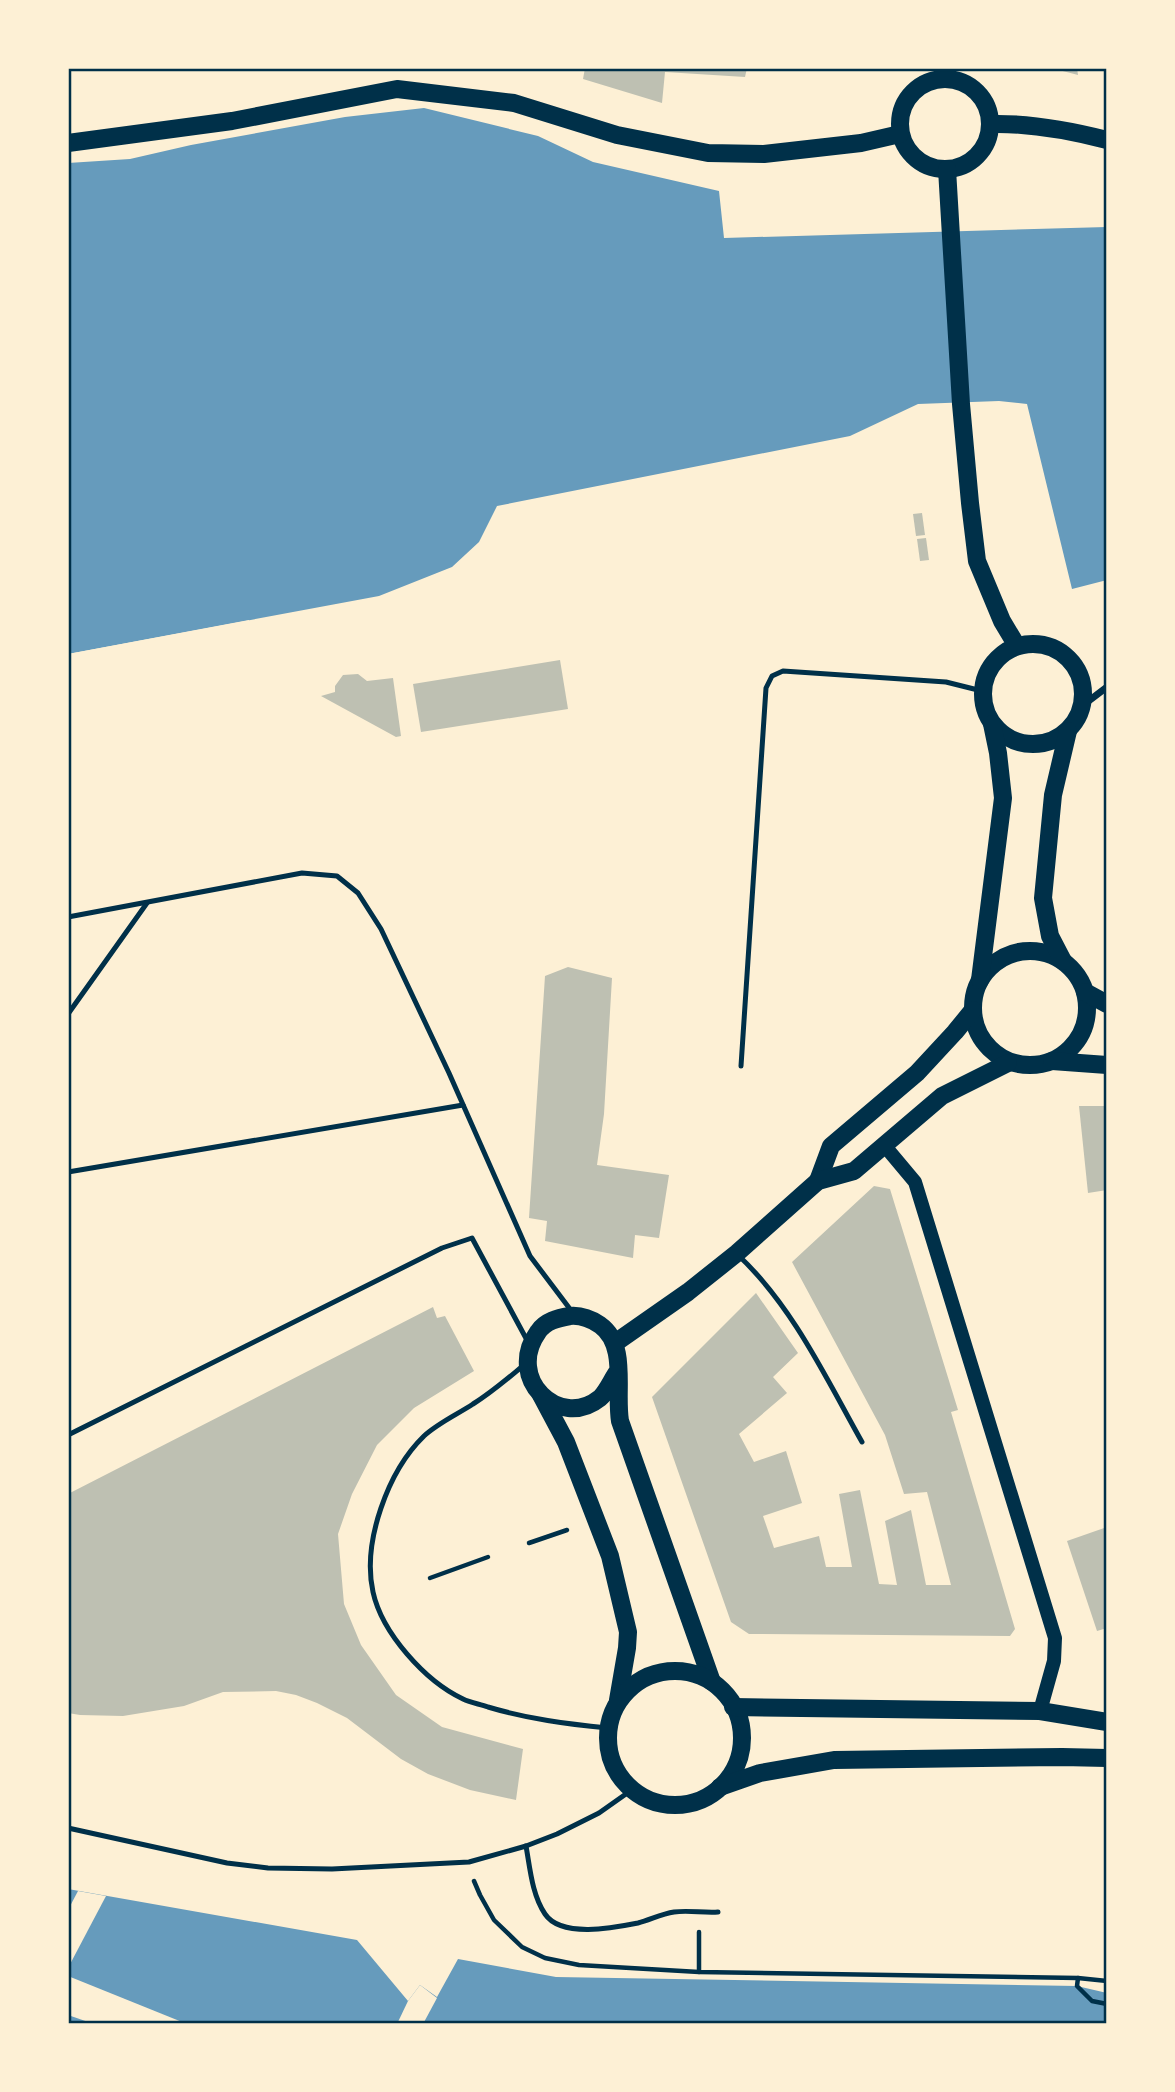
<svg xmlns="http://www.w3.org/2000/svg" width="1175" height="2092" font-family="Inter,sans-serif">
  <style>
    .water { fill: #669bbc }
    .pier { fill: #fdf0d5 }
    .building { fill: #bec0b2 }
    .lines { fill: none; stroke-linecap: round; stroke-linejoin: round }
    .path { stroke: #003049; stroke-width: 4.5 }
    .service { stroke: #003049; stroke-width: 5 }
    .minor { stroke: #003049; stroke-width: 7 }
    .secondary { stroke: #003049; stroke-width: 14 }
    .primary { stroke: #003049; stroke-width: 18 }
    .neatline { fill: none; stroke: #003049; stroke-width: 2.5 }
  </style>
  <rect width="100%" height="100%" fill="#fdf0d5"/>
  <!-- water -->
  <g class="water">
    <polygon points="424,108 538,136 593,162 719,191 724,238 1107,227 1107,580 1072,589 1027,404 999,401 918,404 850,436 497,506 479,542 452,567 379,596 68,654 68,163 130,159 191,145 345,117"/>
    <polygon points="68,1889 357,1940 408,2001 420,1985 437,1997 458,1959 556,1977 1077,1986 1107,1993 1107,2024 68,2024"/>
  </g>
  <!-- pier -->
  <g class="pier">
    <polygon points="249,620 250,623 68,657 68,654"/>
    <polygon points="78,1891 106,1896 68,1968 68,1910"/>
    <polygon points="68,1976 187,2024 94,2024 68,2015"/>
    <polygon points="420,1985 437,1998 423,2024 397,2024 408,2001"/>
  </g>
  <!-- building -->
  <g class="building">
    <polygon points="585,68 747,68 745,77 665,72 662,103 583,79"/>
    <polygon points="1055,68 1077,68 1078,75 1055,69"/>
    <polygon points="922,513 925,535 916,536 913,514"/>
    <polygon points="926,538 929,560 920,561 917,539"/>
    <polygon points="560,660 568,709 421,732 413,684"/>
    <polygon points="358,674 367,681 393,678 401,736 396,737 321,696 335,692 335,686 343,675"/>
    <polygon points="568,967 612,978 604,1114 597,1165 669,1175 659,1238 635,1235 633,1258 545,1241 547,1221 529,1218 545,976"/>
    <polygon points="1079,1106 1107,1106 1107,1190 1088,1193"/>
    <polygon points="874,1186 890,1189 958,1410 951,1412 1015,1629 1010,1636 749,1634 731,1622 652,1397 756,1293 798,1353 773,1377 787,1393 739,1434 754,1462 786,1451 802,1503 763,1516 774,1548 819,1536 826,1567 852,1567 839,1494 860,1490 879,1584 897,1585 885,1521 911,1510 926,1585 951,1585 927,1492 904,1494 885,1435 792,1262"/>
    <polygon points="433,1307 437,1318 445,1316 474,1371 414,1408 377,1445 352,1494 338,1534 344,1604 361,1645 396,1695 442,1727 523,1749 516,1800 470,1790 428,1774 401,1759 347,1718 317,1703 296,1695 276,1691 223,1692 184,1706 123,1716 80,1715 68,1713 68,1494"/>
    <polygon points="1107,1527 1107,1628 1097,1631 1067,1541"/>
  </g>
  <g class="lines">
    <!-- path -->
    <g class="path">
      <polyline points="529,1543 567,1530"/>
      <polyline points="430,1578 488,1557"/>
      <polyline points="474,1881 480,1895 494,1920 522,1947 545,1958 579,1965 699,1972 1078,1978 1107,1981"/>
      <polyline points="699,1972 699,1932"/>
      <polyline points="1078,1978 1077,1986 1092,2001 1107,2004"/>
    </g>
    <!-- service -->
    <g class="service">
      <polyline points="68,917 302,873 337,876 358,893 381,929 449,1073 530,1256 573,1313"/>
      <polyline points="68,1014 147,903"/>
      <polyline points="741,1066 766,688 772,676 783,671 946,682 982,691"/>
      <polyline points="68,1172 463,1105"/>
      <path d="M739,1256c54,51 87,122 123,186"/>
      <path d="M524,1365c-17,14 -33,28 -51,39 -15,10 -35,19 -49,32 -36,35 -62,106 -51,156 9,41 52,89 90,107 8,4 17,5 25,8 40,12 79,17 120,21"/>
      <polyline points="68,1435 442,1248 472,1238 528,1342"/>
      <polyline points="68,1828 227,1863 268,1868 332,1869 469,1862 526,1846 557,1834 599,1813 633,1789"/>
      <path d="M526,1846c4,22 6,49 19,68 16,24 68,14 93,9 12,-3 23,-9 36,-11 14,-2 29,1 44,0"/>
    </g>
    <!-- minor -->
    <polyline class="minor" points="1082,706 1107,687"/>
    <!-- secondary -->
    <polyline class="secondary" points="884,1145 915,1182 1055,1638 1054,1661 1040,1711"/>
    <!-- primary -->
    <g class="primary">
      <circle cx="945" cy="124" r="45"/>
      <path d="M991,124c39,-1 77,6 116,16"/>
      <polyline points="68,143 232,121 397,89 514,103 617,135 708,153 764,154 861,143 900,134"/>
      <polyline points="947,169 961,404 970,503 977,561 1002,621 1017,646"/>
      <circle cx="1033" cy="694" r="50"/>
      <circle cx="1030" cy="1008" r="57"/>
      <polyline points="1063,961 1050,936 1043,898 1053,795 1068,731"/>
      <polyline points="980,980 1003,798 998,753 992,724"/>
      <polyline points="1085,992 1107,1004"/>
      <polyline points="1052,1061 1107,1065"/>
      <polyline points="818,1181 831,1146 917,1073 955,1032 973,1010"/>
      <polyline points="615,1343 688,1292 737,1253 818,1181 854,1171 942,1096 1008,1063"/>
      <path d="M618,1371c-6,8 -11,21 -18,27 -41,33 -95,-20 -62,-66 7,-11 20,-14 32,-16 11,-1 21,3 30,9 28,20 15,65 20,96l92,261"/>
      <polyline points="541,1395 566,1442 610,1556 628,1632 627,1648 618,1700"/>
      <circle cx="675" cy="1738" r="67"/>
      <polyline points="733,1707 1040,1711 1107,1722"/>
      <polyline points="720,1787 760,1773 834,1760 1062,1757 1107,1758"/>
    </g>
  </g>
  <!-- border -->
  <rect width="1175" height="2092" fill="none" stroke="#fdf0d5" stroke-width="140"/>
  <rect x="70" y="70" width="1035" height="1952" class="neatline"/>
</svg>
